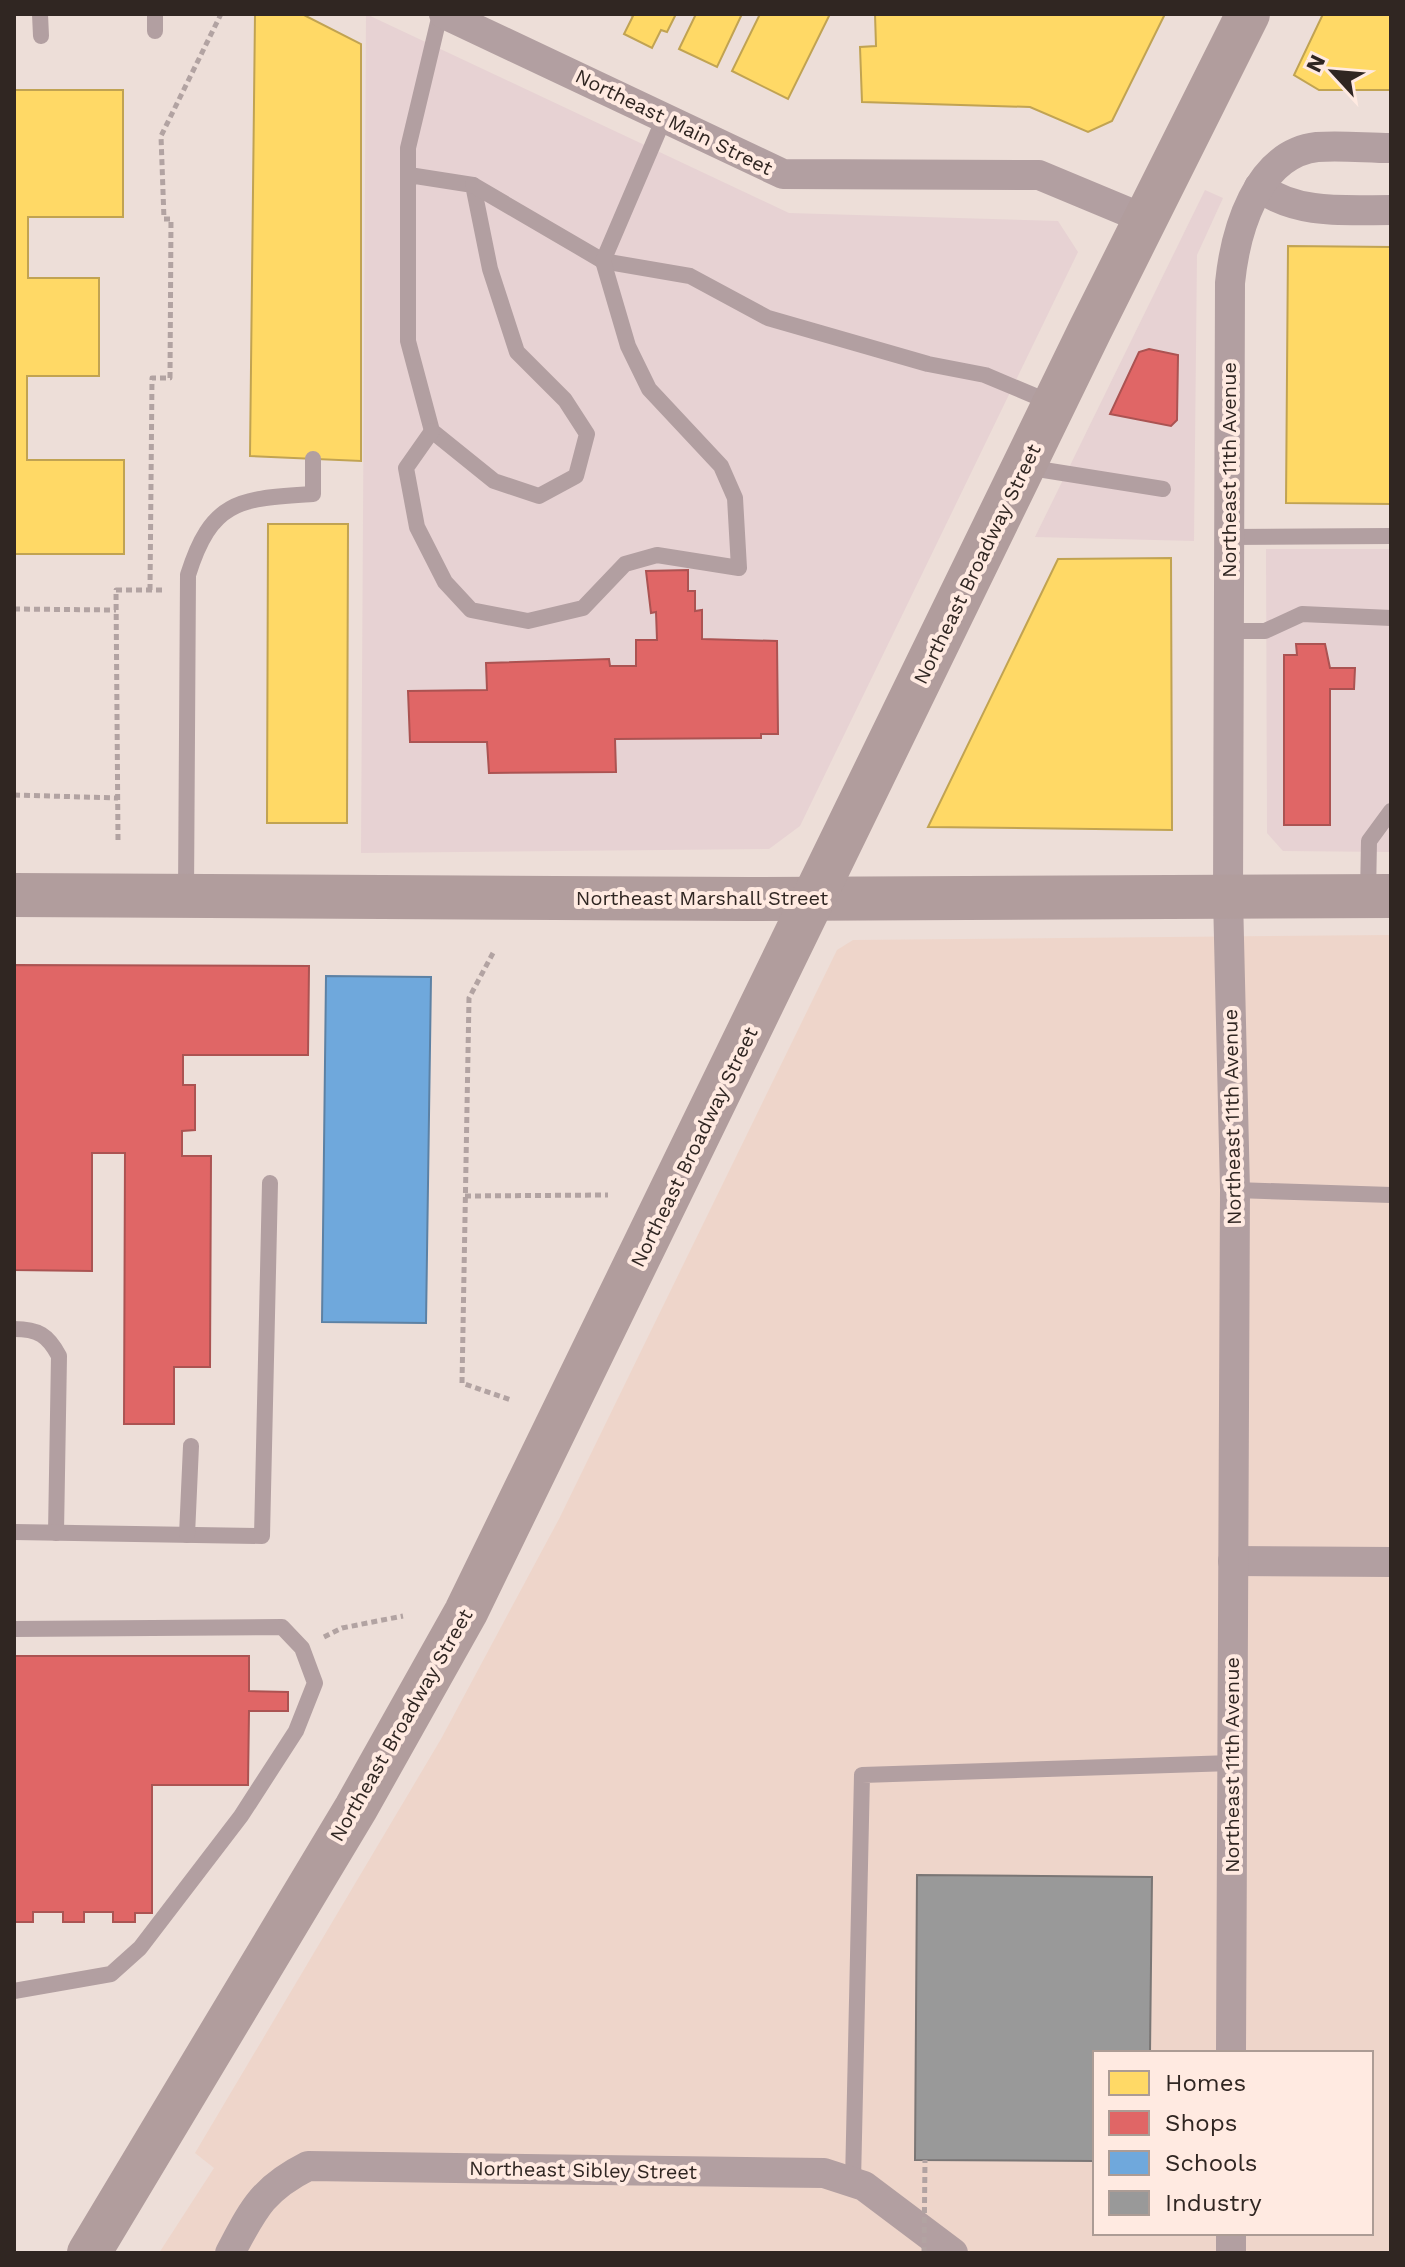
<svg xmlns="http://www.w3.org/2000/svg" width="1405" height="2267" font-family="'Work Sans',sans-serif">
  <style>
    .commercial { fill: #e7d2d3 }
    .built { fill: #eed5ca; fill-rule: evenodd }
    .homes { fill: #ffd966; stroke: #c1a352; stroke-width: 2 }
    .shops { fill: #e06666; stroke: #ab5352; stroke-width: 2 }
    .schools { fill: #6fa8dc; stroke: #5c81a4; stroke-width: 2 }
    .industry { fill: #999; stroke: #7a7675; stroke-width: 2 }
    .lines { fill: none; stroke-linecap: round; stroke-linejoin: round }
    .path { stroke: #b2a3a2; stroke-width: 5; stroke-dasharray: 6 4; stroke-linecap: butt }
    .lane { stroke: #b29fa1; stroke-width: 16 }
    .street { stroke: #b29fa1; stroke-width: 30 }
    .secondary { stroke: #b19d9d; stroke-width: 44 }
    .path-bridge { stroke: #b2a3a2; stroke-width: 5; stroke-dasharray: 6 4; stroke-linecap: butt }
    .labels { text-anchor: middle; stroke-width: 8; stroke-linejoin: round; paint-order: stroke }
    .street-label { font-size: 20px; fill: #302622; stroke: #ffeae1 }
  </style>
  <rect width="100%" height="100%" fill="#edded8"/>
  <!-- commercial -->
  <g class="commercial">
    <polygon points="366,14 789,213 1058,221 1078,252 800,826 769,849 361,853"/>
    <polygon points="1205,190 1223,198 1197,255 1194,541 1035,537"/>
    <polygon points="1266,549 1391,549 1391,852 1283,851 1267,833"/>
  </g>
  <!-- built -->
  <path class="built" d="M1391,935v1318h-1232l55,-85 -19,-15 246,-414 118,-220 278,-569 16,-10zM1095,2053h276v180h-276z"/>
  <!-- homes -->
  <g class="homes">
    <polygon points="255,14 302,14 361,44 361,461 250,456"/>
    <polygon points="628,14 676,14 667,32 661,30 652,48 624,34 633,16"/>
    <polygon points="696,14 742,14 717,67 679,49"/>
    <polygon points="760,14 830,14 788,99 732,71"/>
    <polygon points="875,14 1165,14 1112,121 1088,132 1030,107 862,102 860,47 876,46"/>
    <polygon points="1323,14 1391,14 1391,90 1319,90 1294,75"/>
    <polygon points="14,90 123,90 123,217 28,217 28,278 99,278 99,376 27,376 27,460 124,460 124,554 14,554"/>
    <polygon points="1288,246 1391,247 1391,504 1286,503"/>
    <polygon points="268,524 348,524 347,823 267,823"/>
    <polygon points="1171,558 1172,830 928,827 1058,559"/>
  </g>
  <!-- shops -->
  <g class="shops">
    <polygon points="1149,349 1178,355 1177,420 1171,426 1110,414 1139,352"/>
    <polygon points="688,570 688,591 695,591 695,611 702,610 702,639 777,641 778,734 761,734 761,738 615,739 616,772 489,773 487,742 410,742 408,691 487,690 486,663 609,659 610,666 636,666 636,640 657,640 656,612 651,613 646,571"/>
    <polygon points="1296,644 1325,644 1330,668 1355,668 1354,689 1330,689 1330,825 1284,825 1284,655 1297,655"/>
    <polygon points="14,965 309,966 308,1055 183,1055 183,1085 195,1085 195,1130 182,1131 182,1156 211,1156 210,1367 174,1367 174,1424 124,1424 125,1153 92,1153 92,1271 14,1270"/>
    <polygon points="14,1656 249,1656 249,1691 288,1692 288,1711 249,1711 248,1785 152,1785 152,1913 135,1913 135,1922 113,1922 113,1912 84,1912 84,1922 63,1922 63,1912 33,1912 33,1922 14,1922"/>
  </g>
  <!-- schools -->
  <polygon class="schools" points="326,976 431,977 426,1323 322,1322"/>
  <!-- industry -->
  <polygon class="industry" points="917,1875 1152,1877 1150,2053 1095,2053 1095,2161 915,2160"/>
  <g class="lines">
    <!-- path -->
    <g class="path">
      <polyline points="150,590 152,378 170,378 171,219 164,219 161,136 221,14"/>
      <polyline points="14,609 116,610"/>
      <polyline points="14,795 118,798"/>
      <polyline points="118,840 116,590 162,590"/>
      <polyline points="493,953 469,998 462,1383 511,1400"/>
      <polyline points="465,1196 608,1195"/>
      <polyline points="324,1637 342,1628 403,1616"/>
    </g>
    <!-- lane -->
    <g class="lane">
      <polyline points="40,14 41,36"/>
      <polyline points="155,31 155,14"/>
      <polyline points="409,175 473,185 490,269 517,352 565,400 587,434 576,476 539,496 494,481 432,431 408,341 408,148 440,14"/>
      <polyline points="473,185 603,261 690,276 768,318 928,364 985,375 1054,404"/>
      <polyline points="432,431 406,468 417,527 445,582 471,610 528,621 583,608 625,564 657,555 739,568 735,498 721,466 649,389 628,346 603,261 665,116"/>
      <polyline points="1025,467 1163,489"/>
      <polyline points="1227,537 1391,536"/>
      <polyline points="1231,631 1265,631 1302,614 1391,618"/>
      <path d="M186,894l2,-319c24,-77 53,-76 125,-81v-35"/>
      <polyline points="1368,895 1369,841 1391,811"/>
      <polyline points="1235,1190 1391,1195"/>
      <path d="M14,1329c24,0 34,6 45,27l-3,177"/>
      <polyline points="14,1532 262,1536 270,1183"/>
      <polyline points="187,1535 191,1446"/>
      <polyline points="14,1629 282,1627 302,1648 315,1683 296,1731 241,1816 140,1948 111,1974 14,1991"/>
      <polyline points="853,2182 862,1775 1232,1763"/>
    </g>
    <!-- street -->
    <g class="street">
      <polyline points="444,14 783,174 1039,175 1147,220"/>
      <path d="M1259,187c38,28 86,23 132,23"/>
      <polyline points="1233,1561 1391,1562"/>
      <path d="M1231,2053l4,-863 -7,-293 2,-614c5,-50 26,-129 87,-136 24,-2 50,1 74,1"/>
      <path d="M230,2253c23,-43 32,-64 78,-87l516,7 40,13 89,67"/>
      <polyline points="1231,2253 1231,2233"/>
    </g>
    <!-- secondary -->
    <g class="secondary">
      <polyline points="14,895 748,899 1391,896"/>
      <polyline points="89,2253 356,1808 466,1612 1090,330 1248,14"/>
    </g>
    <!-- path-bridge -->
    <polyline class="path-bridge" points="924,2253 925,2160"/>
  </g>
  <g class="labels">
    <!-- street labels -->
    <g class="street-label">
      <text transform="translate(674 122) rotate(26)" y="7">Northeast Main Street</text>
      <text transform="translate(1229 470) rotate(-90)" y="7">Northeast 11th Avenue</text>
      <text transform="translate(977 564) rotate(-64)" y="7">Northeast Broadway Street</text>
      <text x="702" y="905">Northeast Marshall Street</text>
      <text transform="translate(1232 1117) rotate(-91)" y="7">Northeast 11th Avenue</text>
      <text transform="translate(694 1147) rotate(-64)" y="7">Northeast Broadway Street</text>
      <text transform="translate(401 1725) rotate(-60)" y="7">Northeast Broadway Street</text>
      <text transform="translate(1232 1765) rotate(-90)" y="7">Northeast 11th Avenue</text>
      <text transform="translate(583 2170) rotate(1)" y="7">Northeast Sibley Street</text>
    </g>
  </g>
  <!-- border -->
  <rect width="1405" height="2267" fill="none" stroke="#302622" stroke-width="32"/>
  <!-- legend -->
  <rect x="1093" y="2051" width="280" height="184" fill="#ffeae1" stroke="#ac9c95" stroke-width="2"/>
  <rect x="1109" y="2071" width="40" height="24" fill="#ffd966" stroke="#ac9c95" stroke-width="2"/>
  <text x="1165" y="2091" font-size="24" fill="#302622">Homes</text>
  <rect x="1109" y="2111" width="40" height="24" fill="#e06666" stroke="#ac9c95" stroke-width="2"/>
  <text x="1165" y="2131" font-size="24" fill="#302622">Shops</text>
  <rect x="1109" y="2151" width="40" height="24" fill="#6fa8dc" stroke="#ac9c95" stroke-width="2"/>
  <text x="1165" y="2171" font-size="24" fill="#302622">Schools</text>
  <rect x="1109" y="2191" width="40" height="24" fill="#999999" stroke="#ac9c95" stroke-width="2"/>
  <text x="1165" y="2211" font-size="24" fill="#302622">Industry</text>
  <!-- north arrow -->
  <g transform="translate(1333 72) rotate(296)" stroke="#ffeae1" stroke-width="6" paint-order="stroke">
  <path d="M0-6L14 30L0 20L-14 30Z" fill="#302622"/>
  <text y="-12" font-size="22" font-weight="bold" text-anchor="middle" fill="#302622">N</text>
  </g>
</svg>
